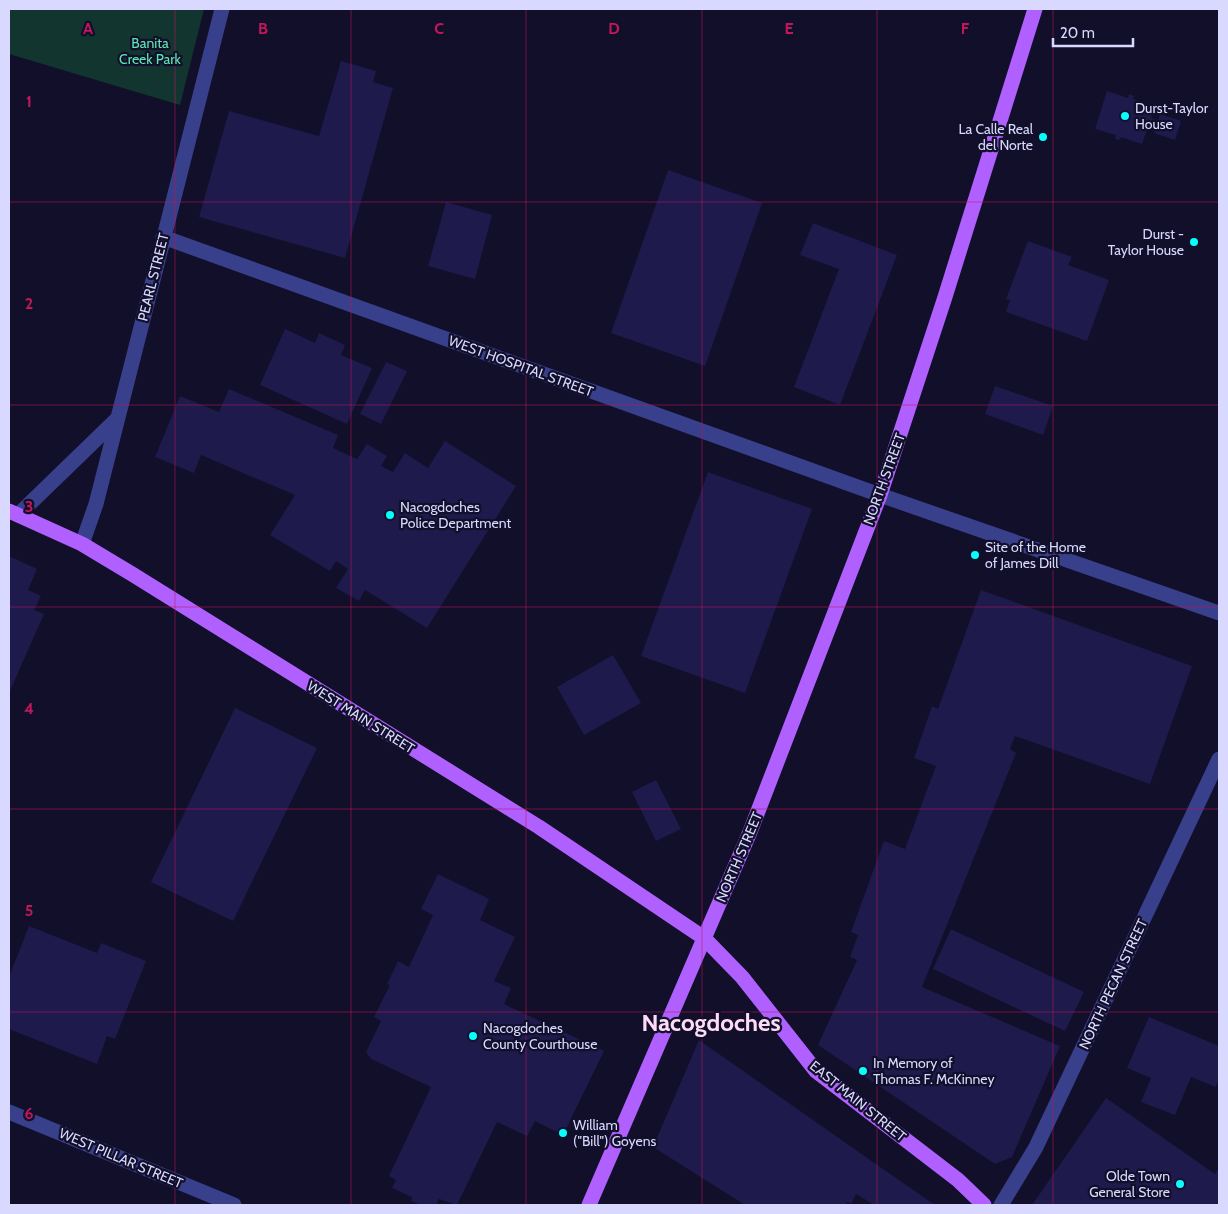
<svg xmlns="http://www.w3.org/2000/svg" width="1228" height="1214" font-family="Cabin,sans-serif">
  <style>
    .green { fill: #12352f }
    .building { fill: #1e1a4c }
    .lines { fill: none; stroke-linecap: round; stroke-linejoin: round }
    .minor { stroke: #383f8b; stroke-width: 15 }
    .major { stroke: #b060ff; stroke-width: 15 }
    .grid { fill: none; stroke: #c2185b; stroke-width: 1; stroke-opacity: 0.55 }
    .poi-dot { fill: #05fffa; stroke: #110f2a; stroke-width: 2 }
    .labels { text-anchor: middle; stroke-width: 4.5; stroke-linejoin: round; paint-order: stroke }
    .park-label { font-size: 14px; fill: #5ee6b3; stroke: #110f2a }
    .poi-label { font-size: 14px; fill: #d9d9ff; stroke: #110f2a; text-anchor: start }
    .street-label { font-size: 14px; fill: #d9d9ff; stroke: #110f2a }
    .town-label { font-size: 24px; font-weight: bold; fill: #ffdbf6; stroke: #110f2a }
    .grid-label { font-size: 16px; text-anchor: middle; font-weight: bold; fill: #c2185b; stroke: #110f2a; stroke-width: 4.5; stroke-linejoin: round; paint-order: stroke }
  </style>
  <rect width="100%" height="100%" fill="#110f2a"/>
  <!-- green -->
  <polygon class="green" points="9,9 204,9 180,105 9,54"/>
  <!-- building -->
  <g class="building">
    <polygon points="341,61 376,71 373,82 393,88 345,258 199,217 229,111 319,136"/>
    <polygon points="1107,91 1128,98 1129,94 1134,96 1133,99 1154,106 1151,118 1158,121 1160,114 1181,121 1175,140 1154,133 1155,129 1148,127 1142,144 1121,137 1120,140 1115,139 1116,135 1095,129"/>
    <polygon points="668,170 762,203 705,366 611,333"/>
    <polygon points="446,202 492,215 475,279 428,266"/>
    <polygon points="813,223 897,255 840,405 794,387 839,269 800,255"/>
    <polygon points="1028,241 1072,257 1068,265 1109,280 1087,341 1006,312 1010,300 1006,299"/>
    <polygon points="285,329 315,343 319,333 345,345 341,355 372,368 347,424 260,385"/>
    <polygon points="386,362 407,371 381,424 360,414"/>
    <polygon points="995,386 1053,406 1043,435 985,414"/>
    <polygon points="229,389 338,435 333,448 357,459 367,444 387,456 381,466 393,472 405,453 428,468 445,441 516,486 427,628 365,590 359,601 336,588 348,569 336,561 330,571 270,535 295,495 201,455 194,473 155,457 180,396 219,412"/>
    <polygon points="708,472 812,509 745,693 641,656"/>
    <polygon points="9,556 37,569 28,590 41,596 34,610 44,614 9,693"/>
    <polygon points="981,590 1192,666 1150,784 1015,736 1010,749 1016,753 922,987 1060,1046 1012,1157 995,1164 818,1045 857,960 850,957 858,935 851,932 884,841 905,849 936,766 914,758 932,706 938,709"/>
    <polygon points="613,655 641,703 584,735 557,687"/>
    <polygon points="235,708 317,748 233,921 151,882"/>
    <polygon points="656,780 681,829 656,841 632,792"/>
    <polygon points="438,874 489,899 480,920 515,937 494,981 511,988 504,1004 604,1051 563,1135 535,1121 527,1136 497,1122 457,1205 439,1199 436,1205 421,1205 411,1201 412,1197 392,1188 396,1180 389,1176 431,1087 371,1059 366,1052 381,1021 374,1017 390,985 387,984 398,961 409,967 433,915 421,909"/>
    <polygon points="29,926 97,953 101,943 146,961 115,1039 107,1036 97,1064 9,1029 9,977"/>
    <polygon points="951,929 1084,992 1065,1031 933,969"/>
    <polygon points="1149,1017 1219,1046 1219,1078 1216,1087 1191,1077 1175,1115 1141,1102 1151,1078 1127,1068"/>
    <polygon points="699,1040 873,1162 935,1205 874,1205 856,1194 851,1204 847,1202 846,1205 745,1205 653,1147"/>
    <polygon points="1106,1098 1215,1174 1219,1168 1219,1205 1032,1205"/>
  </g>
  <g class="lines">
    <!-- minor -->
    <g class="minor">
      <polyline points="163,237 880,495 1219,613"/>
      <polyline points="18,515 116,420"/>
      <polyline points="82,544 96,504 222,9"/>
      <polyline points="9,1112 234,1205"/>
      <polyline points="1001,1205 1036,1147 1219,759"/>
    </g>
    <!-- major -->
    <g class="major">
      <polyline points="9,511 82,544 132,574 539,827 704,938 742,977 816,1071 958,1180 984,1205"/>
      <polyline points="589,1205 750,832 880,495 945,297 1035,9"/>
    </g>
  </g>
  <!-- grid -->
  <path class="grid" d="M175,9v1196M351,9v1196M526,9v1196M702,9v1196M877,9v1196M1053,9v1196M9,202h1210M9,405h1210M9,607h1210M9,809h1210M9,1012h1210"/>
  <!-- markers -->
  <g class="poi-dot">
    <circle cx="1125" cy="116" r="5"/>
    <circle cx="1043" cy="137" r="5"/>
    <circle cx="1194" cy="242" r="5"/>
    <circle cx="390" cy="515" r="5"/>
    <circle cx="975" cy="555" r="5"/>
    <circle cx="473" cy="1036" r="5"/>
    <circle cx="863" cy="1071" r="5"/>
    <circle cx="563" cy="1133" r="5"/>
    <circle cx="1180" cy="1184" r="5"/>
  </g>
  <g class="labels">
    <!-- park labels -->
    <g class="park-label">
      <text x="150" y="48">Banita<tspan x="150" dy="16">Creek Park</tspan></text>
    </g>
    <!-- poi labels -->
    <g class="poi-label">
      <text x="1135" y="113">Durst-Taylor<tspan x="1135" dy="16">House</tspan></text>
      <text x="1033" y="134" text-anchor="end">La Calle Real<tspan x="1033" dy="16">del Norte</tspan></text>
      <text x="1184" y="239" text-anchor="end">Durst -<tspan x="1184" dy="16">Taylor House</tspan></text>
      <text x="400" y="512">Nacogdoches<tspan x="400" dy="16">Police Department</tspan></text>
      <text x="985" y="552">Site of the Home<tspan x="985" dy="16">of James Dill</tspan></text>
      <text x="483" y="1033">Nacogdoches<tspan x="483" dy="16">County Courthouse</tspan></text>
      <text x="873" y="1068">In Memory of<tspan x="873" dy="16">Thomas F. McKinney</tspan></text>
      <text x="573" y="1130">William<tspan x="573" dy="16">("Bill") Goyens</tspan></text>
      <text x="1170" y="1181" text-anchor="end">Olde Town<tspan x="1170" dy="16">General Store</tspan></text>
    </g>
    <!-- street labels -->
    <g class="street-label">
      <text transform="translate(153 277) rotate(-76)" y="5">PEARL STREET</text>
      <text transform="translate(521 366) rotate(20)" y="5">WEST HOSPITAL STREET</text>
      <text transform="translate(884 479) rotate(-70)" y="5">NORTH STREET</text>
      <text transform="translate(361 717) rotate(32)" y="5">WEST MAIN STREET</text>
      <text transform="translate(739 857) rotate(-67)" y="5">NORTH STREET</text>
      <text transform="translate(1113 984) rotate(-65)" y="5">NORTH PECAN STREET</text>
      <text transform="translate(858 1101) rotate(39)" y="5">EAST MAIN STREET</text>
      <text transform="translate(121 1158) rotate(23)" y="5">WEST PILLAR STREET</text>
    </g>
    <!-- town labels -->
    <g class="town-label">
      <text x="711" y="1031">Nacogdoches</text>
    </g>
  </g>
  <g class="grid-label">
    <text x="88" y="34">A</text>
    <text x="263" y="34">B</text>
    <text x="439" y="34">C</text>
    <text x="614" y="34">D</text>
    <text x="789" y="34">E</text>
    <text x="965" y="34">F</text>
    <text x="29" y="107">1</text>
    <text x="29" y="309">2</text>
    <text x="29" y="512">3</text>
    <text x="29" y="714">4</text>
    <text x="29" y="916">5</text>
    <text x="29" y="1119">6</text>
  </g>
  <!-- border -->
  <rect width="1228" height="1214" fill="none" stroke="#d9d9ff" stroke-width="20"/>
  <!-- scale -->
  <path d="M1053 38v8h80v-8" fill="none" stroke="#d9d9ff" stroke-width="2.5"/>
  <text x="1060" y="38" font-size="15" fill="#d9d9ff" stroke="#110f2a" stroke-width="4" paint-order="stroke">20 m</text>
</svg>
